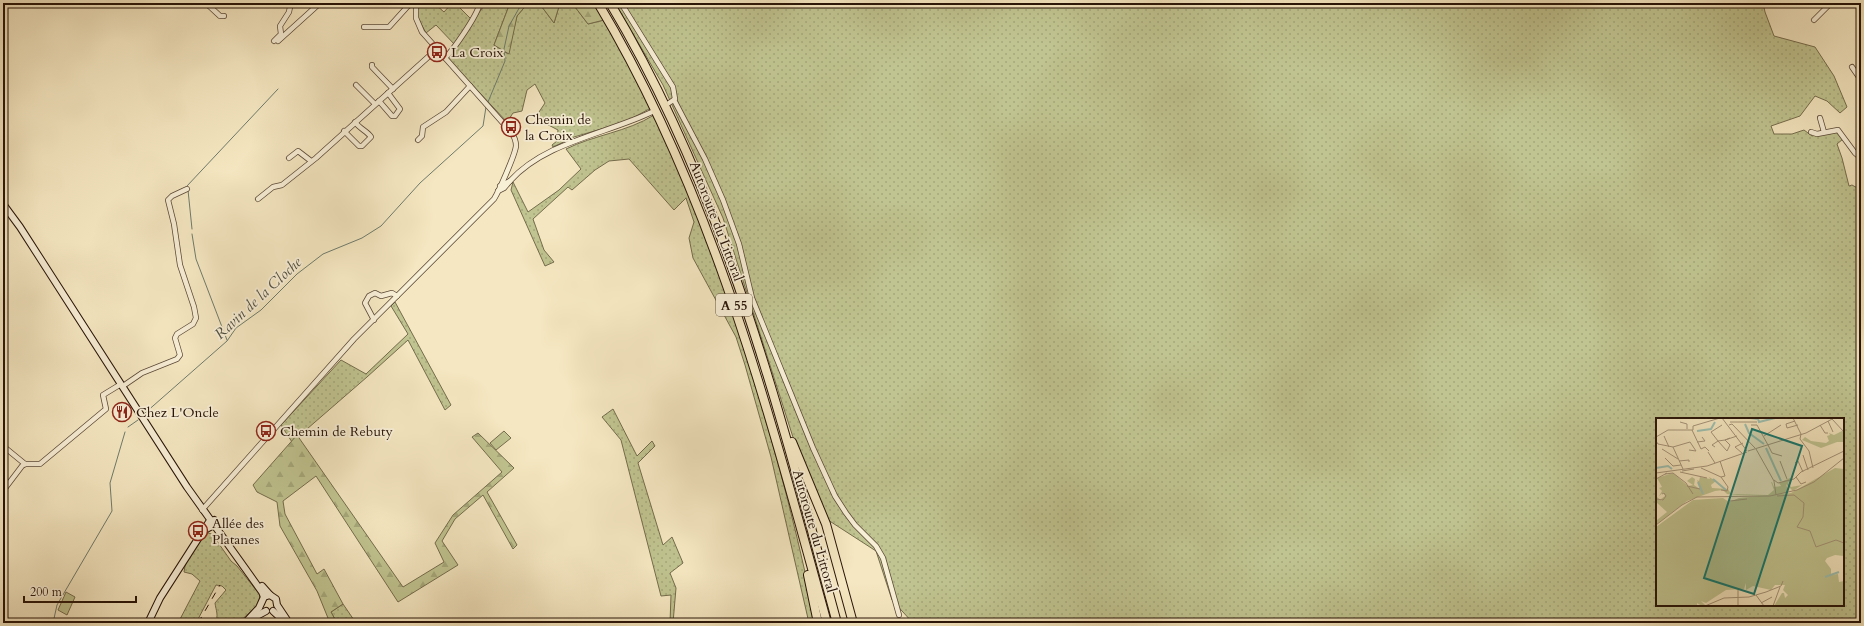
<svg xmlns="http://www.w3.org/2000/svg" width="1864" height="626" font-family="Cardo,serif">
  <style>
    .grass { fill: url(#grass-dots); stroke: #746c4c; fill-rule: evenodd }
    .forest { fill: url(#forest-firs); stroke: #746c4c }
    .garden { fill: #c0c490; stroke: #746c4c }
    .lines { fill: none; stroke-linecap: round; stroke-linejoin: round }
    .stream { stroke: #6d7b6d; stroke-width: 1 }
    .street-casing { stroke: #5a4836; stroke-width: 6 }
    .secondary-casing { stroke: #271307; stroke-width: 8 }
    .highway-casing { stroke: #271307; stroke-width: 10 }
    .street { stroke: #f8efd7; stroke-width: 4.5 }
    .secondary { stroke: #f8efd7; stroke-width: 6 }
    .highway { stroke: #f5e7c1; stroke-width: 8 }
    .rail { stroke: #271307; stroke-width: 1; stroke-dasharray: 7 7; stroke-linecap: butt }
    .labels { text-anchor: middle; stroke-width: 3.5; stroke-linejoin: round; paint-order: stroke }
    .shield { fill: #f8efd7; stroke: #665545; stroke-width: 1 }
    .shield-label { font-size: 13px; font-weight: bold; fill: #271307 }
    .poi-label { font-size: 14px; fill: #271307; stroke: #f8efd7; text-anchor: start }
    .street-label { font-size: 14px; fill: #271307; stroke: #f8efd7 }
    .water-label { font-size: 15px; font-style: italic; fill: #505042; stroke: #f8efd7 }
    .inset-river { fill: none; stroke: #9cc0b1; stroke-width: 2 }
    .inset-road { fill: none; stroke: #a39277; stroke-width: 1 }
    .view { fill: #0f766e; fill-opacity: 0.15; stroke: #0f766e; stroke-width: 2 }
    .inset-edge { fill: none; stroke: #271307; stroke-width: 2 }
  </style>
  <defs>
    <pattern id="grass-dots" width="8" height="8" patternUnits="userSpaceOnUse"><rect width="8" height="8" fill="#c0c490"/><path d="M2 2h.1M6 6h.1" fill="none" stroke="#a5a87b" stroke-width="1.8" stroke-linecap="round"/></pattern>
    <pattern id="forest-firs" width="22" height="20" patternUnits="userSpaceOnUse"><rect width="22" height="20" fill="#c0c490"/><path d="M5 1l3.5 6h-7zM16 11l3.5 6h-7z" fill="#a5a87b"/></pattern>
  </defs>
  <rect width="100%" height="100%" fill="#f5e7c1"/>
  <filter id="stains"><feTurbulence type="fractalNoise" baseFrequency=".005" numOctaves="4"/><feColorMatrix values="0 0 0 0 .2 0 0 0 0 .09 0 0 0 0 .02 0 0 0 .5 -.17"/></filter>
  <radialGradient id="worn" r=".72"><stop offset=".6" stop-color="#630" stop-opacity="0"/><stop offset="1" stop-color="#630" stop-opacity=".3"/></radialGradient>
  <!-- grass -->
  <g class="grass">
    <polygon points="419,3 434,3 444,12 452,3 455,3 473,21 486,3 510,3 494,45 508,54 517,16 528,3 539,3 554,23 560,3 572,3 588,24 604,20 651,108 625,122 574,137 553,147 552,145 557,141 558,130 535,118 545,103 535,84 527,90 522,111 513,113 507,122 447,58 456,46 436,25 426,33 418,18"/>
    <path d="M615,3h1148l2,9 9,24 41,11 19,29 13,31 -7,6 -13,-12 -12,-5 -15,20 -29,10 3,8h18l12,-4 8,6 26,-6 5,9 -6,5 5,14 7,28 3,-1 9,5v433h-948l-21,-23 -16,-49 -48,-31 -29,-64 -76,-238 -60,-133zM1657,419h186v186h-186z"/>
    <path d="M654,115c28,57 50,116 71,176 37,108 68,219 91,332h-7l-38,-166 -26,-92 -9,-28 -43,-79 -4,-20 5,-16 -8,-24 -12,12 -45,-51 -20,2 -14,9 -23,20 -4,-3 -35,32 11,31 10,12 -9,4 -34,-76 2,-8 15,30 31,-22 22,-21 -15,-20c28,-14 61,-17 88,-34z"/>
    <polygon points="395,302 451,405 445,410 408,340 367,377 292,442 281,425 341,360 366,374 408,334 391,306"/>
    <polygon points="613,409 637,456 652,441 655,446 638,463 663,545 672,537 683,563 670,573 676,588 673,623 670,623 671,595 661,596 621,440 602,417"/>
    <path d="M208,533l4,1 19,27 6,5 23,29 -2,10 -20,18h-23c4,-8 1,-12 0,-20l11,-13 -4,-4 -6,-1 -20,38h-18l22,-42 -8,-7 -8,-2c1,-13 13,-32 24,-39z"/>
    <polygon points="343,604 356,623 337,623 331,612"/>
  </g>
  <!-- forest -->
  <g class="forest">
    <polygon points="510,3 528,3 517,16 509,54 494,45"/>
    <polygon points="539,3 560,3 554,23"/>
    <polygon points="572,3 593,3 604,20 588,24"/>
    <polygon points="478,433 514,468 487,492 517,545 513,549 483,495 455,519 442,541 458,565 398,602 316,476 283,501 285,514 317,574 324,569 343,604 331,612 337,623 330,623 317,591 280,526 277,502 257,492 253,485 297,435 403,587 444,562 435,543 453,515 502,472 472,437"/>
  </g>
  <!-- garden -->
  <g class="garden">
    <polygon points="504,431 511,438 496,450 490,443"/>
    <polygon points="66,592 75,597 67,615 58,610"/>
  </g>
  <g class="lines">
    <!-- stream -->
    <g class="stream">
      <polyline points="488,102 505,61 504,49 509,26 522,3"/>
      <polyline points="187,186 278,89"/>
      <polyline points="188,190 192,229"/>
      <polyline points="192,234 196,259 227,340"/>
      <polyline points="145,413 227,341 236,328 261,310 297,274 323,254 362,238 381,226 420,183 483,126 486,107"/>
      <polyline points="128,427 138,420"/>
      <polyline points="53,623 57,605 112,511 110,483 125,432"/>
    </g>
    <!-- street casing -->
    <g class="street-casing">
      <g id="street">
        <polyline points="206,3 220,16 224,16"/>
        <polyline points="621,3 673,87 675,99 669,103"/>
        <polyline points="1814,20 1831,3"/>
        <polyline points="364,27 389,27 408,6 415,3"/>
        <polyline points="274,41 281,34 280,26 289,12 290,7 286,3"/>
        <polyline points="278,41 320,3"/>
        <path d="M445,58c9,-9 32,-42 35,-55"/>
        <polyline points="372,65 372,67 393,89"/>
        <polyline points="1852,67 1861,80"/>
        <polyline points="356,85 375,104"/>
        <polyline points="674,100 705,159 723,200 739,244 752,298 813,448 835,496 846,513 855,525 876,546 883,558 899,615"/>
        <polyline points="379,101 392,116 395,116 400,109 388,93"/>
        <polyline points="1820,118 1824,132"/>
        <path d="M344,131l15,15h3l9,-9c-4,-6 -11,-8 -16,-15"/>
        <polyline points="1811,132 1817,134 1838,130 1855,153 1861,158"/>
        <polyline points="418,140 422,136 423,127 446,112 470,86"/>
        <polyline points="289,158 298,151 311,161"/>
        <path d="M510,181c35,-39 96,-47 142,-69"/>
        <polyline points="498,191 504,188 510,181 500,186"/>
        <polyline points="258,199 273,187 282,185 316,158 437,49"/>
        <polyline points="374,320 365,303 369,296 375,293 381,296 392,293 397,296"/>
        <polyline points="123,386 142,373 177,359 180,355 175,338 177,334 193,324 196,318 194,307 180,265 174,224 168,200 172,196 187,189"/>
        <polyline points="3,446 25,464"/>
        <polyline points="3,491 22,466 25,464 40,464 106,409 103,395 121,384"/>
        <path d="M202,510l152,-171 140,-140c5,-8 21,-44 22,-53 0,-5 -2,-10 -5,-14l-89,-100 -6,-14v-15"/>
      </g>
    </g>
    <!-- secondary casing -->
    <g class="secondary-casing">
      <g id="secondary">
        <polyline points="3,204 20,227 187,487 262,592 264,597"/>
        <polygon points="214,520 212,526 203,531 209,522"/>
        <polyline points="262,586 270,595"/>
        <polyline points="273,611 285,622"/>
        <polyline points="253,618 266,611"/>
        <polyline points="148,623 160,598 203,531"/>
        <polyline points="245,623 259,608 264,597 270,595 276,599 277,605 289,623"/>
      </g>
    </g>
    <!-- highway casing -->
    <g class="highway-casing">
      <g id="highway">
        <path d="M598,3c115,192 170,406 229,620"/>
        <path d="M610,3c115,191 169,407 227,620"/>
        <polyline points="792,442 826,524 853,623"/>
        <polyline points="808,575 818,623"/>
      </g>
    </g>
    <!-- street -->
    <use href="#street" class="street"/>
    <!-- secondary -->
    <use href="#secondary" class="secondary"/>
    <!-- highway -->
    <use href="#highway" class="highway"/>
    <!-- rail -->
    <polyline class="rail" points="198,623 220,585"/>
  </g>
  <!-- icons -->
  <defs>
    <g id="bus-ring" transform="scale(1)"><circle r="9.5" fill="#f8efd7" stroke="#8f2418" stroke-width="1.5"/><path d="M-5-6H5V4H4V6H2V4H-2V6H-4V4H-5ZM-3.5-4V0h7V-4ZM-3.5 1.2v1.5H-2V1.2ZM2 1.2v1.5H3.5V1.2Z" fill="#8f2418"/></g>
    <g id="restaurant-ring" transform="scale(1)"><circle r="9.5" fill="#f8efd7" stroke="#8f2418" stroke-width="1.5"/><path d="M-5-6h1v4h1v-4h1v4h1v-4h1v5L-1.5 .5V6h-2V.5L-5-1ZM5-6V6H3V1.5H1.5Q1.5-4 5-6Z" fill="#8f2418"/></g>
  </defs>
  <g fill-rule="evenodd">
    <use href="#bus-ring" x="437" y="52"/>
    <use href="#bus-ring" x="511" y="127"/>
    <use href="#restaurant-ring" x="122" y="412"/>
    <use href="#bus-ring" x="266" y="431"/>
    <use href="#bus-ring" x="198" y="531"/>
  </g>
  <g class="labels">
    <!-- shield labels -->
    <rect class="shield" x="716" y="294" width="36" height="22" rx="3"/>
    <g class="shield-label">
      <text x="734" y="310">A 55</text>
    </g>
    <!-- poi labels -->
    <g class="poi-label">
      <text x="451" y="57">La Croix</text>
      <text x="525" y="124">Chemin de<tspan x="525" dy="16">la Croix</tspan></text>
      <text x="136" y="417">Chez L'Oncle</text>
      <text x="280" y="436">Chemin de Rebuty</text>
      <text x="212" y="528">Allée des<tspan x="212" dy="16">Platanes</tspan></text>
    </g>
    <!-- street labels -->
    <g class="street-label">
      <text transform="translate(717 221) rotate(69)" y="5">Autoroute du Littoral</text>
      <text transform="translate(815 531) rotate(74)" y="5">Autoroute du Littoral</text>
    </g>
    <!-- water labels -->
    <g class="water-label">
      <text transform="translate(258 298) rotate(-43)" y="5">Ravin de la Cloche</text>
    </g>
  </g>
  <!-- overview -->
  <g transform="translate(1656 418)">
    <rect width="188" height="188" fill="#f5e7c1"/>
    <path d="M179,50l9,1v87l-9,-1 -8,3 -2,3 6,8v6l7,-1 1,8 5,-1v25h-70l8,-13h2l1,5 3,-3 -5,-5 2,-5h-10l-4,5 -18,-4 -7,4v-7l-2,6 -18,1 -20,13 -5,-2 4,4 -3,1 -5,-3v3h-41v-79l37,-27 30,-2 6,4 10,-4 52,-5zM17,55l15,13 5,-1 -6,-4 5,-4 3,2 -1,6 7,5 -4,-10 2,1 1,-4 10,2 -1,-2 7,4 -5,4 1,3 16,1 3,5 37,1 6,-5 -3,-8h-4h7h-2l2,5 7,-1 -2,-3 11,-5 2,1 -4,4 3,4 11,-2 -9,6 -7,-7 2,7 -3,2 -18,3 -29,-1 -11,-1 -4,-4 -8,1 -28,10 -31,24 1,-5 10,-8 -11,-10 1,-5 5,4 -1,-2 4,-3 -2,-4v1l-4,3 3,-5 -3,-3 3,-1 -5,-9z" fill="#c0c490"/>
    <path d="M188,12v12h-7l-16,6 -19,-8 3,-3 6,4 15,2 3,-2 -2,-5 3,-1 -1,-2 5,2z" fill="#c0c490"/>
    <path class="inset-river" d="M94,0l8,1 1,3 16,-4M89,6l4,9 15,11M41,13l14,-2 4,-7M110,30l15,33M0,50l12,-2 4,3M57,61l13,11M42,64l5,12M169,159l14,-5"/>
    <path class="inset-road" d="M66,0l25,33M137,0l8,16 -1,5 9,12 4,17M176,1l12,13M139,3l-9,3 1,4 11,-3M172,3l5,11M24,4l7,2v5M74,4h27M73,7l3,-1 23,24M95,7h6l11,20M164,7l5,8h3M37,8l27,-8M36,12l9,19 4,-2 4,4M8,18l5,11M108,18l17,-11M0,19l12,-7h25v-4M74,20l-5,2 12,-4M69,22l5,5 -3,6 -9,-10zM0,23l2,3 15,3 17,-5 6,9 -7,-1M41,24l8,-1 -3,-4M112,27l4,8 10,3M17,29l10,22M59,29l-3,-2 6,-4 -7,-9 11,-7M6,31l16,10M100,31l18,32M92,33l58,-18 28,-15M52,34l7,11M86,35l-7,-6 8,-4M147,37l5,15M9,40l8,8 8,-1M23,43l10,-1v2M124,43l7,18M139,45l3,-2 5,11M45,50l20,9 4,-1 -5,-15M26,53l12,-2M24,54l27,6M0,55l51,-7 40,-14M9,56l8,-1 13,10 7,11M65,59l7,10 -1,4 -6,-1M140,59l5,7 5,-2M0,61l11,-6M118,62l4,3 16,-4 7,-7 43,-21M118,63l2,14M31,68l13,3M121,78l17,-1 10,8 -1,14 -6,10 13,4 6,16 20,-7 8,3M0,81l7,1 3,-4 -2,-3 -2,1M74,83l17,-2M0,107l26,-20 15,-8 73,-1 27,-6 17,-8 30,-24M82,172v16M100,177l8,11M105,185l11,-6M49,188l19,-8 25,-1 17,-5 15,-6 2,-5M117,188l7,-19"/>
    <path class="view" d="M96,11l50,17 -48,148 -50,-16z"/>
    <rect width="188" height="188" class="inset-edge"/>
  </g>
  <!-- margin -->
  <rect width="1864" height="626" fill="none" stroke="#f5e7c1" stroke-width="16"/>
  <rect x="4" y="4" width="1856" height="618" fill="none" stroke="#271307" stroke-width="2"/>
  <rect x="8" y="8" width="1848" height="610" fill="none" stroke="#271307"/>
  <!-- scale -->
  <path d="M24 596v6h112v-6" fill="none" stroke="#271307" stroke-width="2"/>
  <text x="30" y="596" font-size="12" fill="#271307" stroke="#f8efd7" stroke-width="3" paint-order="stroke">200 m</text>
  <rect width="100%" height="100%" filter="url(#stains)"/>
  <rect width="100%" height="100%" fill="url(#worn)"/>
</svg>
